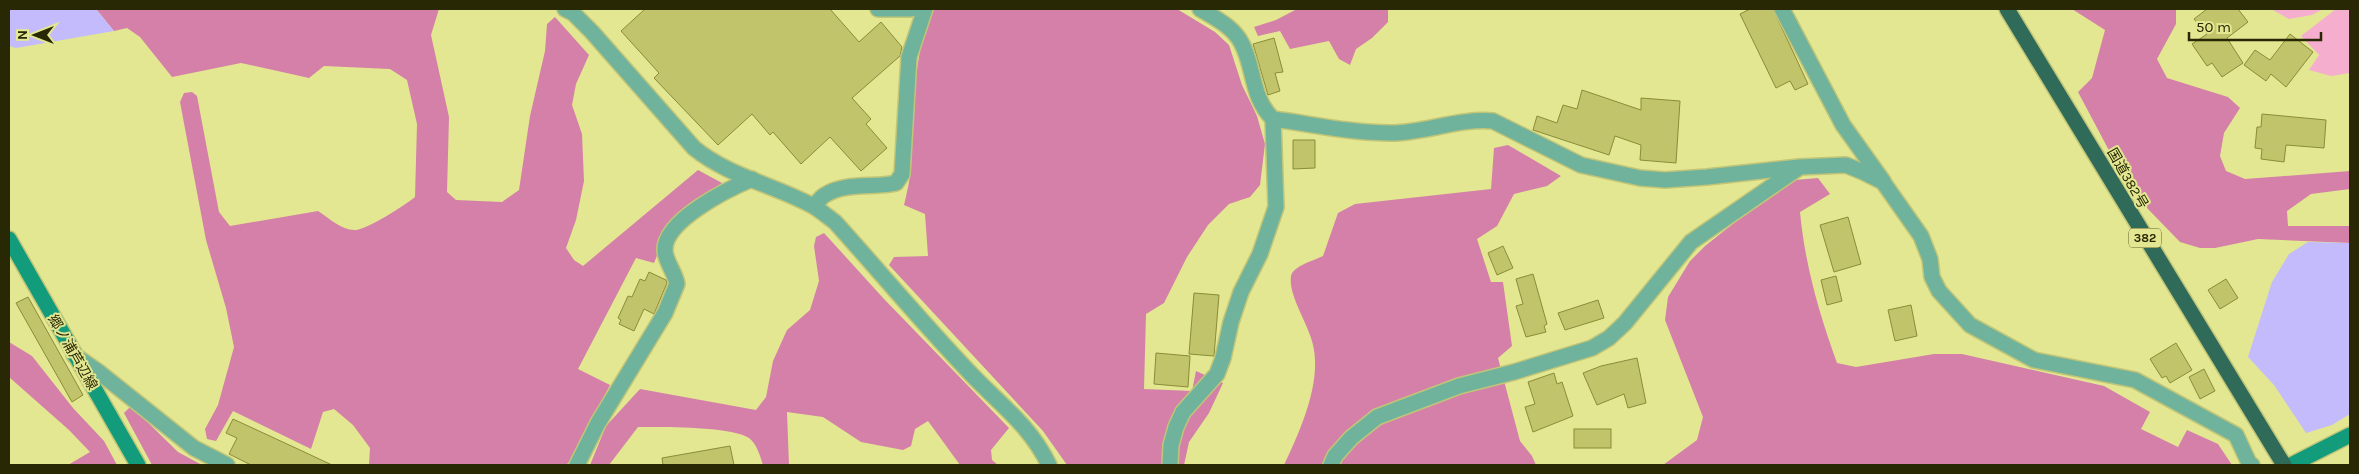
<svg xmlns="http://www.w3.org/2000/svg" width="2359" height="474" font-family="Karla,'Noto Sans JP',sans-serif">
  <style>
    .green { fill: #f6aecf }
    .forest { fill: #d480a8 }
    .water { fill: #c4bbfc }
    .building { fill: #c1c46a; stroke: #8a8c37 }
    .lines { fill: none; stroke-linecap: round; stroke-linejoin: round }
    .street-casing { stroke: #c1c578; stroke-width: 18 }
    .secondary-casing { stroke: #c1c578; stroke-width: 18 }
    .highway-casing { stroke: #c1c578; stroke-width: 18 }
    .street { stroke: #6fb39c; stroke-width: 15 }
    .secondary { stroke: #139c7b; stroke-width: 15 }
    .highway { stroke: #2f6b58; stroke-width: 15 }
    .labels { text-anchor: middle; stroke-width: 4; stroke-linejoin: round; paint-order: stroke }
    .shield { fill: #e3e791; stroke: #60612e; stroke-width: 1 }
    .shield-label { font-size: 12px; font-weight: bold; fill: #282804 }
    .street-label { font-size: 14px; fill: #282804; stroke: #e3e791 }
  </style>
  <rect width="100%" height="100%" fill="#e3e791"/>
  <!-- green -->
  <g class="green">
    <polygon points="2271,9 2323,9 2312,15 2289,19"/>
    <polygon points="2336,9 2350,9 2350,73 2331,76 2309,70 2319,55 2301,36"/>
  </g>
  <!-- forest -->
  <g class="forest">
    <path d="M96,9h343l-8,26 18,82 -2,75 9,8 46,2 17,-12 11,-74 15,-65 2,-27 8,-7 34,38 -13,29 -4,21 10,29 2,47 -8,39 -10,28 8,12 9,6 115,-96 24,13 -51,38 -17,42 -18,-5 -58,111 32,16 -39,75 -5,5h-197l1,-17 -17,-23 -19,-16 -11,3 -12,37 -78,-38 -17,30 -9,-2 -2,-10 13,-24 16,-58 -8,-39 -20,-68 -26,-138 4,-9 8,-1 5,4 22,116 11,14 88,-15c11,7 24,20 38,19 12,-1 49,-25 59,-33l2,-73 -10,-44 -17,-11 -66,-3 -15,12 -68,-15 -69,14 -32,-40 -13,-9 -13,3z"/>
    <path d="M933,9h244l38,23 14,13 13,40 15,31 8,28 -5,41 -10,12 -21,7 -21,21 -21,32 -23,46 -18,11 -2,75 48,2 4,-20 27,12 -14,30 -20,29 -5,23h-117l-24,-34 -154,-166 5,-8 34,-1 -3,-42 -21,-9c3,-13 6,-25 7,-38 4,-52 0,-109 22,-158z"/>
    <polygon points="1297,9 1388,9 1388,22 1372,38 1356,49 1350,65 1339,59 1329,41 1290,49 1280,31 1258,36 1254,27 1276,20"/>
    <polygon points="2072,9 2176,9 2176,24 2157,59 2167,78 2228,97 2240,108 2224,133 2220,156 2226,171 2245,179 2350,171 2350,189 2311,194 2287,211 2288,226 2350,226 2350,243 2258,239 2215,248 2200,248 2180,242 2148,209 2121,173 2078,92 2092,78 2105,30"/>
    <path d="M1508,145l53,31 -14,10 -33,8 -17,32 -20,13 14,43h12l9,64 -14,12 22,83 12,15 4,9h-252c16,-34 38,-82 29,-120 -4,-20 -25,-49 -22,-69 2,-10 24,-16 32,-20l15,-43 17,-9 136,-15 3,-41z"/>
    <path d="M1818,178l12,16 -30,18c5,53 19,101 37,151l19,4 78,-13h28l142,32 46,26 -9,17 37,18 9,-17 31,14 14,21h-569l34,-25 6,-23 -38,-97 3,-23 22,-36 15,-15 48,-38 42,-28z"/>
    <path d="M824,233l60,66 125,129 -18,22 1,10 6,5h-38l-32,-44 -13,8 -4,17 -8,4 -42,-8 -38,-25 -36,-5 2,53h-26c-3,-9 -6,-21 -14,-27 -18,-12 -88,-11 -111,-11l-29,38h-19l16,-39 34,-37 116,21 10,-13 7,-36 14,-31 23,-20 9,-29 -5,-35 2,-9z"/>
    <polygon points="9,342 32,356 73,408 104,441 117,465 68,465 90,452 69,430 9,377"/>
    <polygon points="131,406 178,452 202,465 152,465 124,413"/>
  </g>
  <!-- water -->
  <g class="water">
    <polygon points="9,9 96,9 114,31 16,48 9,46"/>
    <polygon points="2308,242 2350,243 2350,414 2332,425 2306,433 2274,385 2248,357 2272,282 2289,254"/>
  </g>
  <!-- building -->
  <g class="building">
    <polygon points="645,9 830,9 859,42 881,22 902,47 900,56 852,98 871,119 866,124 887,148 861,171 830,137 801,164 773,132 770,135 752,114 718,145 654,78 659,73 621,31"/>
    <polygon points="1750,9 1773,9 1808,84 1795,90 1790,81 1776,88 1740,14"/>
    <polygon points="2207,9 2238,9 2248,22 2227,38 2243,63 2222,77 2212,63 2207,66 2192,44 2207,34 2194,19"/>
    <polygon points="2290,34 2313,52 2286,87 2271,74 2266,81 2244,65 2255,50 2270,60"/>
    <polygon points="1274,38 1283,72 1275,73 1280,91 1268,95 1253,44"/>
    <polygon points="1582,90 1641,110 1641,98 1680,101 1676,163 1640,160 1641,145 1615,136 1609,155 1533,130 1537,116 1557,123 1563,105 1577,109"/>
    <polygon points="2262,114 2326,120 2324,148 2286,145 2284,162 2261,159 2262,149 2255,148 2257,127 2261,127"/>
    <polygon points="1293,140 1315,140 1315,168 1293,169"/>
    <polygon points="1848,217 1861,264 1834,272 1820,225"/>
    <polygon points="1503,246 1513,268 1497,275 1488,253"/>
    <polygon points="649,272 666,280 667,283 654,314 644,309 634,331 619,324 621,320 618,318 628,296 632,297 640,279 645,281"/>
    <polygon points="1533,274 1547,324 1544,326 1546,332 1526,337 1516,306 1523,304 1516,279"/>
    <polygon points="1836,276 1842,301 1827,305 1821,280"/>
    <polygon points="2226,279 2238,298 2220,309 2208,290"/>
    <polygon points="1194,293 1219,295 1214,356 1189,354"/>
    <polygon points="28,297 83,395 72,402 16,303"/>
    <polygon points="1598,300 1604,318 1565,330 1558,313"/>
    <polygon points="1911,305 1917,336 1895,341 1888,310"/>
    <polygon points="2176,343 2192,370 2170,383 2166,376 2162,378 2150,359"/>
    <polygon points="1156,353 1190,356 1188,387 1154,384"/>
    <polygon points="1637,358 1646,403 1628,408 1624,394 1597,405 1583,373 1601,366"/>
    <polygon points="2204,369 2215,391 2200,399 2189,377"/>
    <polygon points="1554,373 1557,384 1562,382 1573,416 1533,432 1525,407 1535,404 1528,382"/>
    <polygon points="233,419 300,450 332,465 251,465 229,454 237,438 226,433"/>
    <rect x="1574" y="429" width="37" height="19"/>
    <polygon points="730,446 734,465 663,465 662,458"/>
  </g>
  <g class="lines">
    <!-- street casing -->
    <g class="street-casing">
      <g id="street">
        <path d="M565,9l8,4 19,19 102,116c34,28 80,37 119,58 7,4 15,11 22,16 46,51 90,104 138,154 29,30 57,50 76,89"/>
        <polyline points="878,9 911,9"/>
        <path d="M1200,9c15,9 34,18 42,35 13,25 9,54 31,75 39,5 78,14 118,14 34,0 67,-15 102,-12l88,44 59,13 25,2 42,-3 92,-10 47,-2 17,7 20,10 38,54 9,23 2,18 7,14 31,34 64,35 101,20 101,55 13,28 3,2"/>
        <polyline points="1782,9 1843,125 1883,181"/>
        <path d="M814,206c3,-3 7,-9 11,-11 20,-13 49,-7 71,-12l6,-9 7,-117 16,-48"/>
        <polyline points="74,355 100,373 194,448 227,465"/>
        <path d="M577,465l21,-42 67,-110 12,-29c-2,-12 -11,-21 -12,-33 -2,-30 63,-62 87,-72"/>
        <polyline points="1170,465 1171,445 1176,427 1183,412 1217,374 1223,358 1231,322 1241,292 1260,254 1276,207 1273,119"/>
        <polyline points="1331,465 1335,456 1351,438 1377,417 1459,386 1514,372 1592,348 1609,338 1625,323 1691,242 1797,169"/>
      </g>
    </g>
    <!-- secondary casing -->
    <g class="secondary-casing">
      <g id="secondary">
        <polyline points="9,239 138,465"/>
        <polyline points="2291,465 2350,435"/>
      </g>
    </g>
    <!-- highway casing -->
    <g class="highway-casing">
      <polyline id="highway" points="2007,9 2284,465"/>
    </g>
    <!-- street -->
    <use href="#street" class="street"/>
    <!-- secondary -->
    <use href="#secondary" class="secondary"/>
    <!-- highway -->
    <use href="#highway" class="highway"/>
  </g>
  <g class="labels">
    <!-- shield labels -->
    <rect class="shield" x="2129" y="228.5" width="32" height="19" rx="4"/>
    <g class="shield-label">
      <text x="2145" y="242">382</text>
    </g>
    <!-- street labels -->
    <g class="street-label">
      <text transform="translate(2128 178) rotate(60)" y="5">国道382号</text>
      <text transform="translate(73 352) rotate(60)" y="5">郷ノ浦芦辺線</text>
    </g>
  </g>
  <!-- border -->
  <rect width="2359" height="474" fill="none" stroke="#282804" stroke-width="20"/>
  <!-- north arrow -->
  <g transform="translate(35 35) rotate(270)" stroke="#e3e791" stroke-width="4" paint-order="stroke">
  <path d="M0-4L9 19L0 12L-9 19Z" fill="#282804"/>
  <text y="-8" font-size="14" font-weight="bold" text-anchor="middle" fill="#282804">N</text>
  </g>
  <!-- scale -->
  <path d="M2189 32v8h132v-8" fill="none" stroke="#282804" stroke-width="2.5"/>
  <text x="2196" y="32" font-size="15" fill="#282804" stroke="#e3e791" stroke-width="4" paint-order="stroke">50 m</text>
</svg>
